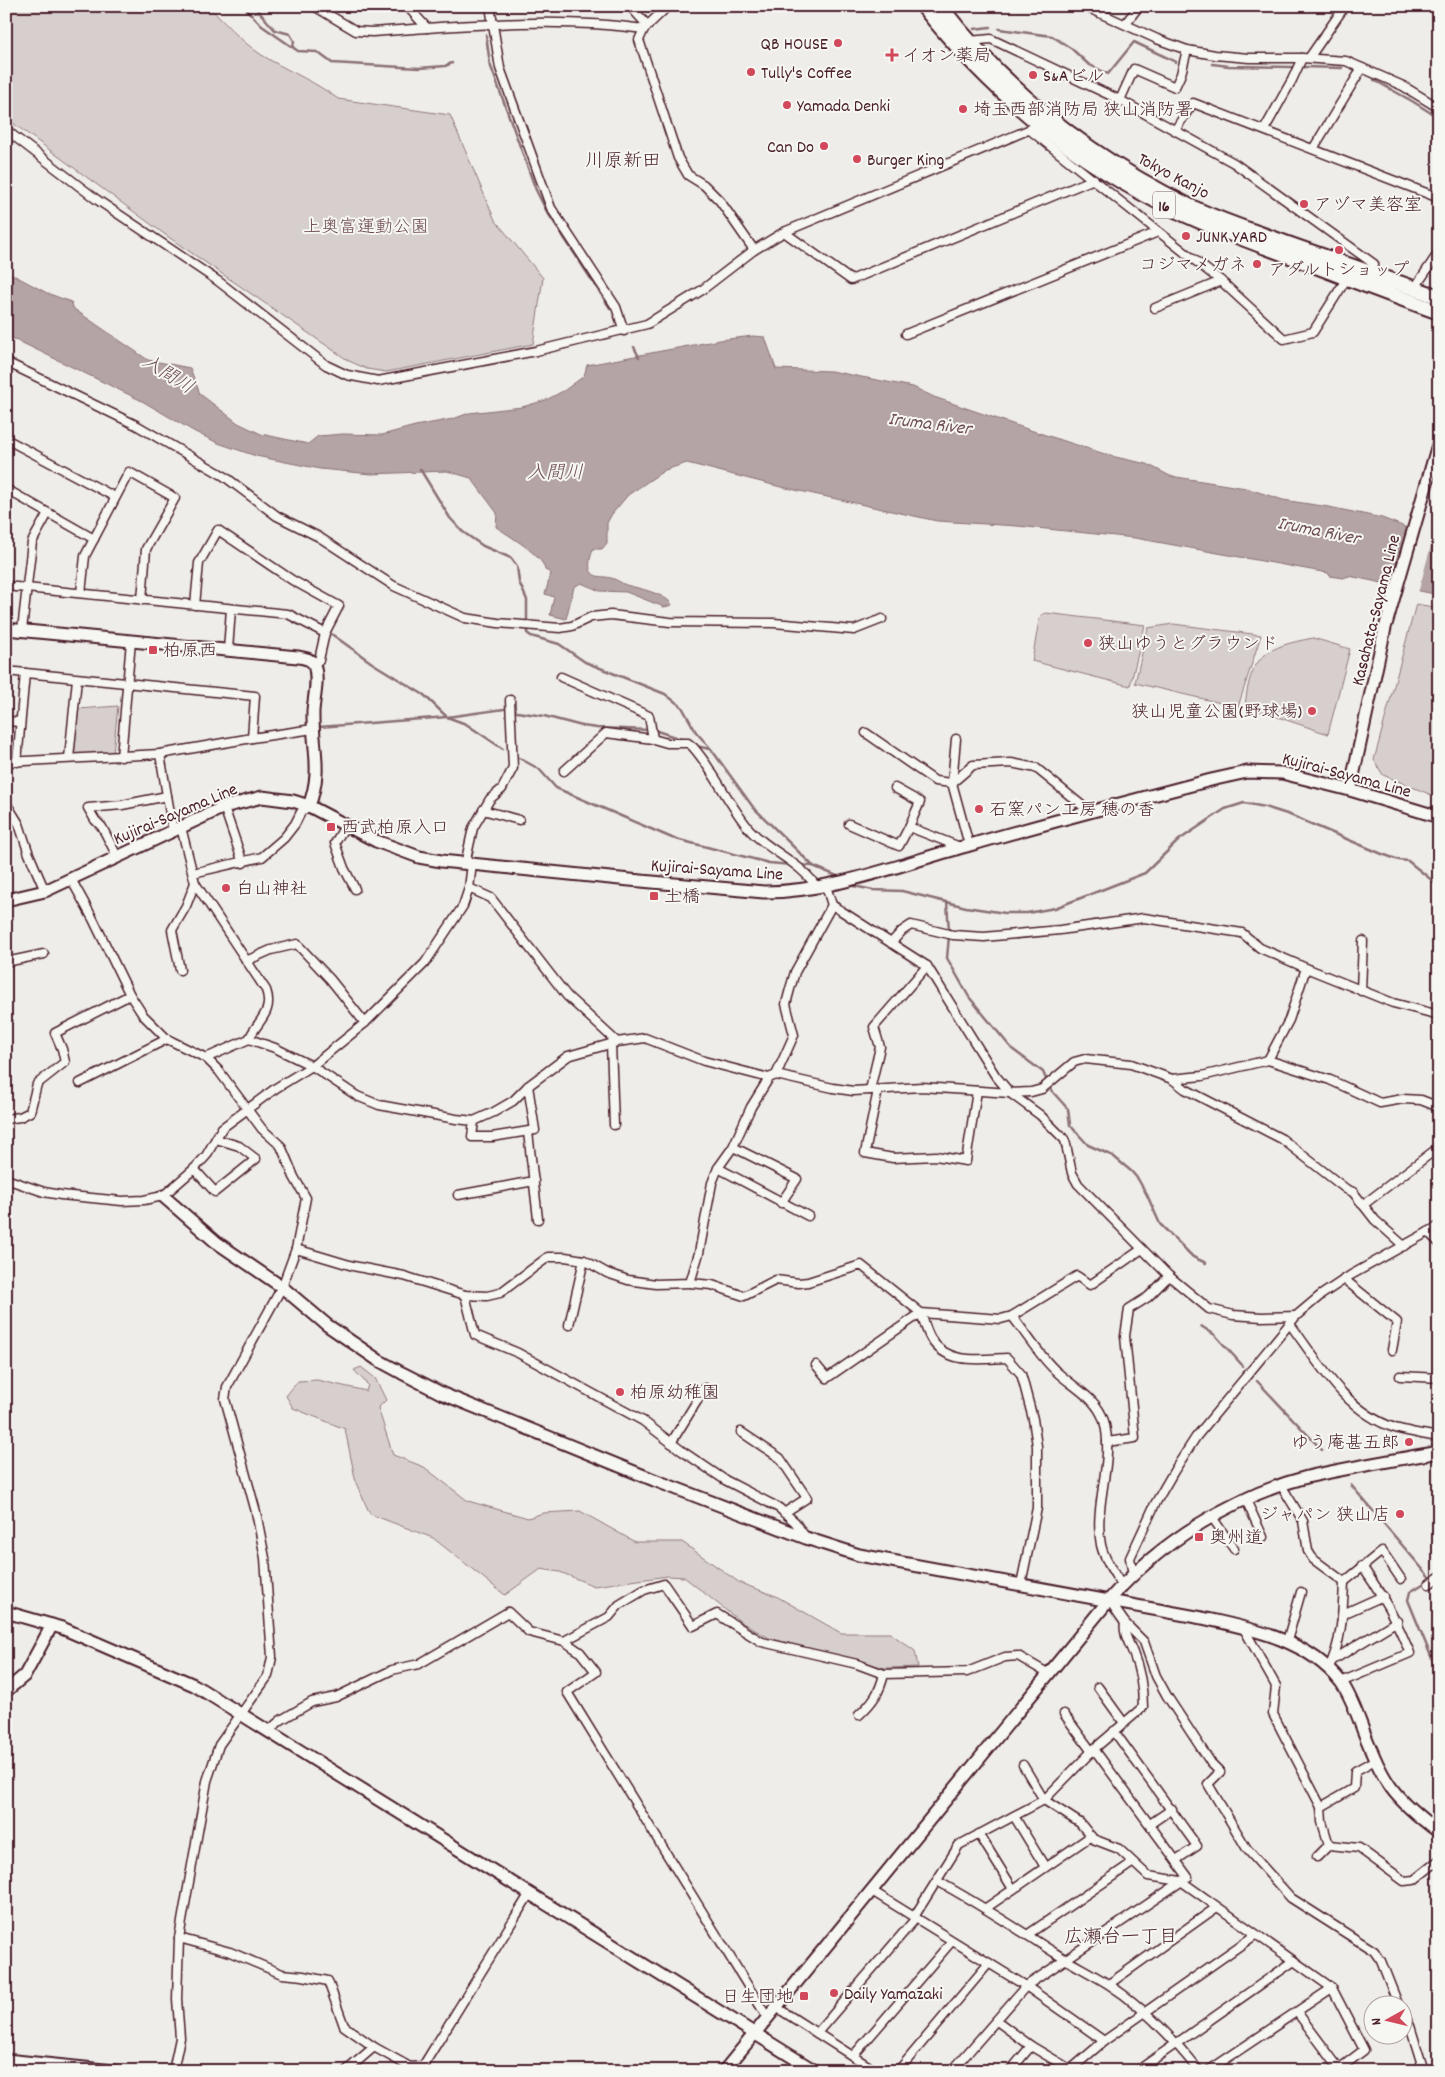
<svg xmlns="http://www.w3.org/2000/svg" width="1445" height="2077" font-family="Dekko,'Klee One',sans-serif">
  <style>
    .green { fill: #d7cfce; stroke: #90777c }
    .water { fill: #b4a4a5; stroke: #8a6f74 }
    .pier { fill: #efedea }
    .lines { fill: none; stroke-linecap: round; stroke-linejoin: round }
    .stream { stroke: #8a6f74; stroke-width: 2.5 }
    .street-casing { stroke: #4a1f2b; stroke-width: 11 }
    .secondary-casing { stroke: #4a1f2b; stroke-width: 15 }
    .highway-casing { stroke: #4a1f2b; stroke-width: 18 }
    .street { stroke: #f6f6f2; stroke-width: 8 }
    .secondary { stroke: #f6f6f2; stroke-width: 11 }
    .highway { stroke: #f6f6f2; stroke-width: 14 }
    .poi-dot { fill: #d1495b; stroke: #f6f6f2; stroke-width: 2 }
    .labels { text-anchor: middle; stroke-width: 4; stroke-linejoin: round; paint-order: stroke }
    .shield { fill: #f6f6f2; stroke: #7e6067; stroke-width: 1 }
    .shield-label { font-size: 16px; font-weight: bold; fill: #4a1f2b }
    .poi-label { font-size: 18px; fill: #4a1f2b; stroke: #f6f6f2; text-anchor: start }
    .street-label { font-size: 18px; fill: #4a1f2b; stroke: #f6f6f2 }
    .park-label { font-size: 18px; fill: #6d4b54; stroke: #f6f6f2 }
    .neighbourhood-label { font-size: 19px; fill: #4a1f2b; stroke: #f6f6f2 }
    .water-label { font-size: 19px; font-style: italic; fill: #6f4e56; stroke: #f6f6f2 }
  </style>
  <rect width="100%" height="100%" fill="#efedea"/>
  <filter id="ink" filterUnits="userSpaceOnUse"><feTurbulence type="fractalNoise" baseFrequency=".02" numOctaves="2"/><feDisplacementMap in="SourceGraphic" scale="10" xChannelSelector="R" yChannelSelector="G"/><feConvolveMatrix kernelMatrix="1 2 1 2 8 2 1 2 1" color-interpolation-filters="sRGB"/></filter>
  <g filter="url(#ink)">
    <!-- green -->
    <g class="green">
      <path d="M6,6h202c19,19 38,41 62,54 23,13 47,23 68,39l112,16 45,105 48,58 -10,66 -147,28 -19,-3 -18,-8 -182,-125 -161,-118z"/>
      <polygon points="1416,604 1439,608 1439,798 1383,775 1374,760"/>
      <polygon points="1046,613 1145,625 1130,686 1032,661 1039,620 1041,615"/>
      <polygon points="1173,624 1261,635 1238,707 1135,683 1148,628"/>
      <path d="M1313,638l37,11 -22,85 -83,-28c5,-51 21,-59 68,-68z"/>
      <polygon points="118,706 113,753 74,755 78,709"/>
      <polygon points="361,1367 375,1378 386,1400 378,1408 393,1455 424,1467 468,1501 528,1518 543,1513 580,1511 635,1542 682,1542 740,1583 776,1596 841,1633 890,1633 915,1651 918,1667 885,1668 769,1638 741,1622 684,1577 668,1576 594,1586 560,1572 541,1569 505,1595 433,1538 370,1514 356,1483 345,1429 293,1408 286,1396 298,1381 317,1380 366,1391 368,1385 354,1370"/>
    </g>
    <!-- water -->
    <path class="water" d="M6,271l41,22 24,9 3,7 74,51 42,8 10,26 38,29 23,11 47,10 10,-8 25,-2 39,1 33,-9 38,-7 16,-6 53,-6 24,-7 19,-10 19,-14 3,-11 133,-25 33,-4 12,1 11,32 55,2 82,16 21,10 96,33 81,26 36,8 23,12 76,12 37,12 46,7 53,11 23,9 34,7v61l-90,-19 -6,2 -13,-2 -2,-3 -193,-35 -118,-12 -80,-5 -160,-35 -90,-23 -22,7 -37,25 -16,19 -5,9v20l-5,6h-9c-2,7 -6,17 -1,24 4,5 13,3 19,5 5,1 10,5 15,7 12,3 41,9 46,20l-8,2 -38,-15 -26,-1 -19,-8 -7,4 -8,32 -16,-4 4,-18 -9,-3 6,-21 -6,-3c-1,-14 -37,-35 -49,-43l1,-14 -26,-35 -24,-7 -76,3 -51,-5 -64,-13 -38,-13 -23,-11 -53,-31 -136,-66z"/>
    <!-- pier -->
    <polygon class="pier" points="1408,525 1435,531 1418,593 1391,588"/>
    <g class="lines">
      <!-- stream -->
      <g class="stream">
        <polyline points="243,6 262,26 298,51 317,52 332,63 419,68 445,66 452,63"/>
        <polyline points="254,6 275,30 290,34 294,41 293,47"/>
        <polyline points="974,29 990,27"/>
        <polyline points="999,29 1052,36 1072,49 1088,64 1108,74 1134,42 1176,62"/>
        <polyline points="486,35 490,64 536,190 546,210 610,308"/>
        <polyline points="1212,64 1229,66 1292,67"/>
        <polyline points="1303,67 1342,68"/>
        <polyline points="1374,80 1412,101 1439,118"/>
        <polyline points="634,347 639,357"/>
        <polyline points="420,469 450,518 463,532 483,546 511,558 517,566 519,582 527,600 527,633 531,636 559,644 585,662 665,694 682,707 696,732 711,749 753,807 813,866"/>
        <polyline points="330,633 372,663 424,695 447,717 466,724 503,749"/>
        <polyline points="517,712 544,716 582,726 597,728 650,730"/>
        <polyline points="319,727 447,717 504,709"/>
        <polyline points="654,730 684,740"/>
        <polyline points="696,746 710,749"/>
        <polyline points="519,758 539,769 556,788 672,838 769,863 792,865"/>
        <polyline points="800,865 813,866 837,876"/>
        <polyline points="849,885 873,890 902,891 966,907 1005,913 1027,913 1055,908 1145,873 1179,840 1225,809 1244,803 1265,807 1290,815 1382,854 1399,860 1408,861 1439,886"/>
        <polyline points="947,902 949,931"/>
        <polyline points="949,936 947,958 969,997 1012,1049 1043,1072 1046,1079"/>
        <polyline points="1051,1090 1068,1109 1070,1125 1088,1145 1113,1156 1131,1171 1138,1179 1147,1195 1160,1224 1193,1257 1206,1263"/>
        <polyline points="1201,1326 1215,1335 1243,1366"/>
        <polyline points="1257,1381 1322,1450"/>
        <polyline points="1351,1485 1431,1579 1410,1592 1408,1600 1437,1671 1439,1681"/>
      </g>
      <!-- street casing -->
      <g class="street-casing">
        <g id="street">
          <polyline points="314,6 356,31 372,32 427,28"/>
          <path d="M407,6l20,22c72,-5 145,-9 217,1"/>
          <polyline points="490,6 500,68 551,208 616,307 624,331"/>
          <polyline points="630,6 648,26"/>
          <polyline points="668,6 644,29 639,40 678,158 688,175 704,185 720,201 754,250"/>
          <polyline points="1084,6 1157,39 1187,50 1215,55 1249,58 1302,58 1346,61 1403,86 1439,108"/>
          <polyline points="1125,24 1139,6"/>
          <polyline points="969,41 991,39 1120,100 1234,163 1374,264 1370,274"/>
          <polyline points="1309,58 1345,6"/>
          <polyline points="1120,100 1134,69 1175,87 1181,74 1187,50"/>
          <polyline points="6,130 96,199 218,281 326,365 347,375 378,381 536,351 647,324 702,290 754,250 784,232 1040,125"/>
          <polyline points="1030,130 1221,281 1284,339 1313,332 1347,278"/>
          <polyline points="1175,130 1193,103 1439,198"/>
          <polyline points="1264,130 1292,80 1302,58"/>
          <polyline points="1313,149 1362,68"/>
          <polyline points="784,232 851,280 1094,179"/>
          <polyline points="1414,289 1439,252"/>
          <polyline points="1155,308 1221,281"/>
          <polyline points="906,334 1158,232"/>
          <polyline points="6,362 136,425 224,476 277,516 319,537 394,586 465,618 498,623 560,628 572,626 591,617 611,615 670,622 774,623 854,630 882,619"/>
          <polyline points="6,439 115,497"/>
          <polyline points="6,489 94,539"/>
          <polyline points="6,586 288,614 325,633"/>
          <polyline points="81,593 85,556 129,472 175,498 146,549 142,600"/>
          <polyline points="195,605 199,563 218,530 292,580 339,606 325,633 319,660 314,663"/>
          <polyline points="22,630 32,542 48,513"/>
          <polyline points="228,650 231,609"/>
          <polyline points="6,671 255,696 252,738 160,754 6,762"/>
          <path d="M561,677l88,39 4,23 14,4h21l5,4c22,25 35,57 57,83 20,22 51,32 67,58"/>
          <polyline points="6,721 20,722"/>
          <polyline points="866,733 935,781 952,783 973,765 1011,763 1036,768 1090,812"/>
          <polyline points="252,738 313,729"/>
          <polyline points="956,739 952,783 969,845"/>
          <polyline points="160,754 173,831"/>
          <polyline points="121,757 131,641"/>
          <polyline points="69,758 77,679"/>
          <polyline points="17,762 25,673"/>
          <polyline points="564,771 606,733 653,739"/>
          <polyline points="895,788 920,802 909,827 960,847"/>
          <polyline points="6,803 19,824 29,854 45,891"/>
          <polyline points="224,807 243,863"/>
          <polyline points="483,810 519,820"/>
          <polyline points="849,824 899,846 909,827"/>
          <polyline points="345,826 335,843 344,868 355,889"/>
          <path d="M181,827l14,56 71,107c8,22 -8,30 -17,49l-43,19"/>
          <polyline points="117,856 102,827 95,820 88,808 122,805 167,796"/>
          <polyline points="465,864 473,828 490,799 502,789 513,768 510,700"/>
          <polyline points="193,873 262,857 284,838 295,824 301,812 309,806"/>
          <polyline points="71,879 93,919 130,995 143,1015 167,1039 206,1058 219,1071 262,1129 281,1146 294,1177 306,1198 296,1249 282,1287 227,1387 225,1399 256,1512 265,1558 272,1657 268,1676 219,1745 207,1781 179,1938 177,1999 180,2038 173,2071"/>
          <polyline points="826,886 832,905 927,966 995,1075 1010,1093 1040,1115 1065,1140 1072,1173 1078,1184 1169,1276 1209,1309 1233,1315 1262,1317 1296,1316"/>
          <polyline points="469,888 491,898 567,996 617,1042"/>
          <polyline points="891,943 902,931 911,925 953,935 984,937 1060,930 1144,918 1242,933 1260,948 1306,968 1393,1003 1439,1015"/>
          <polyline points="246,961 271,950 297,944 330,979 365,1023"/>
          <polyline points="6,962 44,954"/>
          <polyline points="180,970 172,930 186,906 195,883"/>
          <polyline points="1361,991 1363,941"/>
          <polyline points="249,1039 275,1048 312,1066 357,1096 379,1105 456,1119 474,1121 494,1112 513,1101 528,1086 568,1056 617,1042 645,1038 704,1061 769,1078"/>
          <polyline points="611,1044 614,1125"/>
          <polyline points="1268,1060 1289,1020 1306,968"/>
          <polyline points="776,1075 833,1088 853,1091 922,1087 1010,1093 1031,1092 1042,1089 1074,1062 1085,1059 1131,1064 1172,1079 1185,1089 1282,1139 1346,1189 1353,1192 1375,1220 1404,1246"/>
          <polyline points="1172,1079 1202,1076 1268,1060 1330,1080 1380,1103 1403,1099 1421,1100 1439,1107"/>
          <polyline points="80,1083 167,1039"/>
          <polyline points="870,1090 880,1047 874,1027 927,966"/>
          <polyline points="878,1090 865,1153 893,1158 936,1156 966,1161 977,1091"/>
          <polyline points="6,1119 20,1117 30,1112 37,1084 65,1062 62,1049 55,1033 130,995"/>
          <polyline points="474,1121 472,1137 492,1137 535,1130 528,1086"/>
          <polyline points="528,1132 538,1219"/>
          <polyline points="733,1147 797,1179 781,1203"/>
          <polyline points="718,1168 808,1216"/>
          <polyline points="194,1169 215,1192 256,1159 239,1146 216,1139"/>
          <polyline points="6,1179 44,1192 61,1195 122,1201 144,1200 163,1196 194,1169 206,1156 222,1128 276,1088 312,1066 365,1023 425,963 463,906 469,888 472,864"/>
          <polyline points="458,1195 534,1181"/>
          <polyline points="1363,1205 1439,1147"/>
          <polyline points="1428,1232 1439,1243"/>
          <polyline points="296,1249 353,1266 404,1276 465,1295 487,1296 500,1293 548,1257 565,1257 584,1260 607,1273 628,1280 656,1284 690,1283 699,1253 712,1183 718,1168 733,1147 751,1107 769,1078 776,1075 794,1035 786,1004 790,989 795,972 832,905"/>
          <polyline points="1344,1279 1397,1322 1392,1350"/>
          <polyline points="690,1283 712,1285 744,1296 776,1280 799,1283 808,1282 861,1265 921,1313 1001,1319 1012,1316 1077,1276 1090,1285 1142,1249"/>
          <polyline points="465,1295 475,1335 518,1353 643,1421 682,1451 725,1480 779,1508 795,1522 806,1538"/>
          <path d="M1012,1316c14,17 28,41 45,56 16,15 40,26 47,49 11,40 -11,83 -3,124 3,15 14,29 21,41"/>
          <path d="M1290,1324c29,39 56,88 105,104 14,4 28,6 42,9l2,3"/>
          <polyline points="569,1325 584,1260"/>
          <path d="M816,1365l11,13 94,-65c3,8 5,18 10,26 16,26 49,20 76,19l14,16 2,7 10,38 4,27v62l-16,76"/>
          <polyline points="1400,1376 1439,1378"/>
          <polyline points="741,1432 780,1458 807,1498 784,1513"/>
          <polyline points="1107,1442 1135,1438 1125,1336 1129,1309 1148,1297 1169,1276"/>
          <polyline points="671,1443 705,1388"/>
          <path d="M1281,1485l22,36 5,30 5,8 31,23c-1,28 -2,62 -16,87"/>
          <polyline points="1246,1500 1263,1537"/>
          <polyline points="1212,1517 1234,1549"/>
          <polyline points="1133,1575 1130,1558 1155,1504 1174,1471 1196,1437 1296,1316 1321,1295 1351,1275 1439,1226"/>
          <polyline points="1344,1582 1382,1551 1401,1579"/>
          <polyline points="1429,1584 1439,1577"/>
          <polyline points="1109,1600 1125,1623 1144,1642 1156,1676 1167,1696 1211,1763 1220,1772 1208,1784 1247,1849 1291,1898 1374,1951 1381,1961 1398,2004"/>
          <polyline points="1343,1614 1383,1596"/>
          <polyline points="1243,1627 1276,1686 1273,1714 1321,1807 1322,1822 1329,1845"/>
          <polyline points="1287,1641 1301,1592"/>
          <polyline points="1333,1660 1397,1621"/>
          <path d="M1341,1682l69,-29c-13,-32 -28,-59 -48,-87"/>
          <polyline points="1098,1687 1124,1723"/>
          <polyline points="1064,1714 1092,1752"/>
          <path d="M859,1715c14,-13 21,-23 25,-41l83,-2 38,-15 13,-1 31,18"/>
          <polyline points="268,1731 281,1720 312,1702 336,1697 392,1670 419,1664 508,1612 529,1632 564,1641"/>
          <polyline points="1114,1731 1197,1846 1176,1860"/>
          <polyline points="1023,1765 1044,1800 1080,1823 1093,1839 1119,1849 1148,1876 1181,1881 1332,1988 1364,2050 1339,2069"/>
          <polyline points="1321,1807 1354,1788 1355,1771 1375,1760"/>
          <polyline points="1014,1816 1045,1867"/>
          <polyline points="1150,1824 1172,1809"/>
          <polyline points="979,1834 1013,1889"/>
          <polyline points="1317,1857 1329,1845 1359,1848 1404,1881 1414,1880 1439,1860"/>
          <path d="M937,1881c41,22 79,47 118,72 17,11 36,20 53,31 35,22 65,54 91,87"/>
          <polyline points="872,1891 1026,1986 1104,2041"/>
          <polyline points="986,1908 1091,1836"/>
          <path d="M914,1917l45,-72 85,-45 50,-51 49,-42c0,-18 -3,-37 -10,-54 -4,-11 -10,-19 -8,-30"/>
          <polyline points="1027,1935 1132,1863"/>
          <polyline points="179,1938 230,1952 282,1974 303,1976 328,1981 344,2026 374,2047"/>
          <polyline points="1109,1984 1217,1907"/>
          <polyline points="776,2007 876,2071"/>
          <polyline points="1297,2012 1341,2071"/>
          <polyline points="1402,2012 1410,2026 1424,2071"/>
          <polyline points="767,2017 567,1692 596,1672 580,1652 564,1641 609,1617 619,1605 644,1590 664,1584 693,1626 717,1614 762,1642 857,1664 884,1674"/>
          <polyline points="997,2021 1031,2046 1073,2071"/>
          <polyline points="817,2033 916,1918"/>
          <polyline points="853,2056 952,1941"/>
          <polyline points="346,2071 374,2047 410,2067 423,2066 530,1893"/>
          <polyline points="898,2071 989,1963"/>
          <polyline points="952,2071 1026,1986 1188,1877 1094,1749"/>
          <polyline points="1010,2071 1031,2046"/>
          <polyline points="1069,2071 1104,2041 1255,1935"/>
          <polyline points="1137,2071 1294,1961"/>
          <polyline points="1208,2071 1332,1988"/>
        </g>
      </g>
      <!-- secondary casing -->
      <g class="secondary-casing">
        <g id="secondary">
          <path d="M6,629l292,28c6,1 14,2 16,8 5,14 0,32 -1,46 -1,38 10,57 -4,95"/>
          <polyline points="1350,790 1385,628 1439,441"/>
          <path d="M6,900l39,-9 179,-84 38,-10 31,4 16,5 67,35 43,16 22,4 189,19 134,12c68,0 140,-29 206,-47 80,-23 160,-44 241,-65l36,-8 35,1 68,17 89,27"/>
          <path d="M163,1196l53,46 66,45 45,38 51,35 24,13 41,21 211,86 152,58 53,17 343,63c50,11 105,21 139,64 10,14 16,32 22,48 21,53 29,67 76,102"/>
          <polyline points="6,1612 62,1628 194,1685 815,2071"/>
          <polyline points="6,1691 25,1675 52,1625"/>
          <polyline points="6,2060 114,2071"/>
          <path d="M724,2071l385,-471c50,-57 124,-104 198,-123 44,-10 88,-17 132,-25"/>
        </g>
      </g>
      <!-- highway casing -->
      <g class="highway-casing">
        <g id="highway">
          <path d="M923,6c64,80 143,148 234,195 43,22 88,38 133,55 49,19 99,38 149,56"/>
          <path d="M940,6c67,87 151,152 249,200 31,15 64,25 96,37 51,18 102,36 154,54"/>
        </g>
      </g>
      <!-- street -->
      <use href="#street" class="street"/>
      <!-- secondary -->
      <use href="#secondary" class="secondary"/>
      <!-- highway -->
      <use href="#highway" class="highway"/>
    </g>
  </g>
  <!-- markers -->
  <g class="poi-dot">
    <circle cx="838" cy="43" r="5"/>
    <path d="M889.5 47.5h5v5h5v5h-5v5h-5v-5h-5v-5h5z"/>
    <circle cx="751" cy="72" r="5"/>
    <circle cx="1033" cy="75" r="5"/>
    <circle cx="787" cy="105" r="5"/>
    <circle cx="963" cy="109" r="5"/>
    <circle cx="824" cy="146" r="5"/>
    <circle cx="857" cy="159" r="5"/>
    <circle cx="1304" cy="204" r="5"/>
    <circle cx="1186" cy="236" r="5"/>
    <circle cx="1339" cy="250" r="5"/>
    <circle cx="1257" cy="264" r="5"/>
    <circle cx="1088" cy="643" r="5"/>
    <rect x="148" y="645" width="10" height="10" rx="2.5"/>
    <circle cx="1312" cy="711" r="5"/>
    <circle cx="979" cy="809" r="5"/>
    <rect x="326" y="822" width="10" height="10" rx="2.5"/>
    <circle cx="226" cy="888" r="5"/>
    <rect x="649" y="891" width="10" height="10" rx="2.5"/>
    <circle cx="620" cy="1392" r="5"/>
    <circle cx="1409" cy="1442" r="5"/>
    <circle cx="1400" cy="1514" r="5"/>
    <rect x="1194" y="1532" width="10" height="10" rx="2.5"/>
    <circle cx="834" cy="1993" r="5"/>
    <rect x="799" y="1991" width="10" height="10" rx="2.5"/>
  </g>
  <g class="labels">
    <!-- shield labels -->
    <rect class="shield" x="1153" y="191.5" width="22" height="27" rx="4"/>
    <g class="shield-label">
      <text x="1164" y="211">16</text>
    </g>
    <!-- poi labels -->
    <g class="poi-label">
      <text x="828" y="49" text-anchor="end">QB HOUSE</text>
      <text x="902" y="61">イオン薬局</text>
      <text x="761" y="78">Tully's Coffee</text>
      <text x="1043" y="81">S&amp;Aビル</text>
      <text x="797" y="111">Yamada Denki</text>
      <text x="973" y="115">埼玉西部消防局 狭山消防署</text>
      <text x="814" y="152" text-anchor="end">Can Do</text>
      <text x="867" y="165">Burger King</text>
      <text x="1314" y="210">アヅマ美容室</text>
      <text x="1196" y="242">JUNK YARD</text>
      <text x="1247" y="270" text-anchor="end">コジマメガネ</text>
      <text x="1339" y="275" text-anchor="middle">アダルトショップ</text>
      <text x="1098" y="649">狭山ゆうとグラウンド</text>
      <text x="163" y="656">柏原西</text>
      <text x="1302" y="717" text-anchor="end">狭山児童公園(野球場)</text>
      <text x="989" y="815">石窯パン工房 穂の香</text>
      <text x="341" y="833">西武柏原入口</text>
      <text x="236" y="894">白山神社</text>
      <text x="664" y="902">土橋</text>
      <text x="630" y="1398">柏原幼稚園</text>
      <text x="1399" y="1448" text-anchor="end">ゆう庵甚五郎</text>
      <text x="1390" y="1520" text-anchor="end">ジャパン 狭山店</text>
      <text x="1209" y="1543">奥州道</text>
      <text x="844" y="1999">Daily Yamazaki</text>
      <text x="794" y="2002" text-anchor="end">日生団地</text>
    </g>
    <!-- street labels -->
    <g class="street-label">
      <text transform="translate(1174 175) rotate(28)" y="6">Tokyo Kanjo</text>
      <text transform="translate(1375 610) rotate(-76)" y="6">Kasahata-Sayama Line</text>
      <text transform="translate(1347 774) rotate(15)" y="6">Kujirai-Sayama Line</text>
      <text transform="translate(175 813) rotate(-23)" y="6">Kujirai-Sayama Line</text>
      <text transform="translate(717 869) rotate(4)" y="6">Kujirai-Sayama Line</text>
    </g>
    <!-- park labels -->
    <g class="park-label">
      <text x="366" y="232">上奥富運動公園</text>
    </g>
    <!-- neighbourhood labels -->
    <g class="neighbourhood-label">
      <text x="623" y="166">川原新田</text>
      <text x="1121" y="1942">広瀬台一丁目</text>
    </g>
    <!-- water labels -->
    <g class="water-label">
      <text transform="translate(169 373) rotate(32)" y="7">入間川</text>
      <text transform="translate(930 422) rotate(7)" y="7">Iruma River</text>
      <text x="555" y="478">入間川</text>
      <text transform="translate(1319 529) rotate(11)" y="7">Iruma River</text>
    </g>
  </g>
  <!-- margin -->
  <rect width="1445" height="2077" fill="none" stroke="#f6f6f2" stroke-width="25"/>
  <rect x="12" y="12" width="1420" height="2052" fill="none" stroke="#4a1f2b" stroke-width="2" filter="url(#ink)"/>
  <!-- north arrow -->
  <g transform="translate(1388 2020) rotate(262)"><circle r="24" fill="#f6f6f2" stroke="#b1a0a2"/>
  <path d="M0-4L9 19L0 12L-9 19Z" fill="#d1495b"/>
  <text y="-8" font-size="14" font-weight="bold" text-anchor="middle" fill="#4a1f2b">N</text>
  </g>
</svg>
